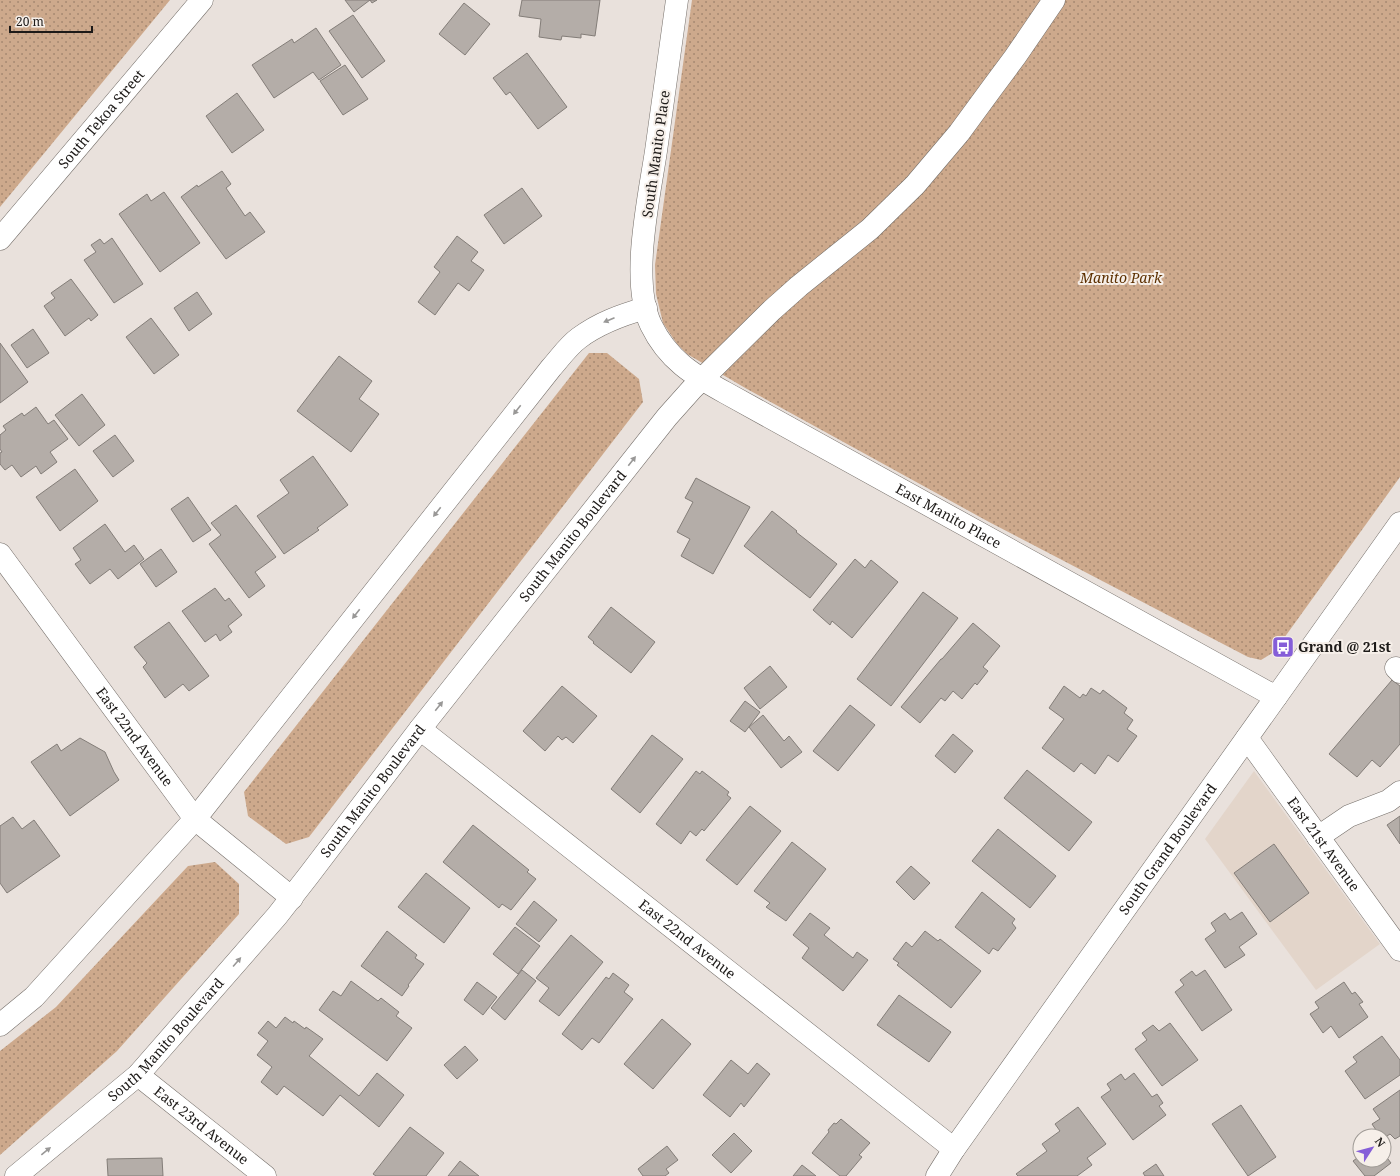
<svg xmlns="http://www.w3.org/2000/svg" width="1400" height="1176" font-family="'Noto Serif',serif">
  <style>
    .built { fill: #e3d5ca }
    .grass { fill: url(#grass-dots) }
    .building { fill: #b4ada8; stroke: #837d78 }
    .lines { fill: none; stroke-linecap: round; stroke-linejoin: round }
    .minor-casing { stroke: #756f6a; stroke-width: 23 }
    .major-casing { stroke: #756f6a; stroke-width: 23 }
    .minor { stroke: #fff; stroke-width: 22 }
    .major { stroke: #fff; stroke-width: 22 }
    .oneway { fill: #999897 }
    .labels { text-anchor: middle; stroke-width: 4; stroke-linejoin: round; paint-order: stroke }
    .street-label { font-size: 14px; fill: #1d1a18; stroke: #f6efe9 }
    .park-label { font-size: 14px; font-style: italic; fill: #5d3000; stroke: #f6efe9 }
    .poi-label { font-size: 14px; font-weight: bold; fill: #1d1a18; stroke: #f6efe9; text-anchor: start }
  </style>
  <defs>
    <pattern id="grass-dots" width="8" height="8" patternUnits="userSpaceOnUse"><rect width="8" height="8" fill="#cda98c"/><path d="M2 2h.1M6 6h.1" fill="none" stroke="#a68971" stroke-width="1.8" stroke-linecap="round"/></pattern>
  </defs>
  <rect width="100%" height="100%" fill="#e9e1dc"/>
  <!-- built -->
  <polygon class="built" points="1254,771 1380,944 1316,990 1205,839"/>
  <!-- grass -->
  <g class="grass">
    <polygon points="0,0 170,0 0,207"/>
    <polygon points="692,0 1400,0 1400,477 1274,652 1261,660 1248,657 989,522 747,389 687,354 677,344 663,323 656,294 655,265"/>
    <polygon points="589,353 607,353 639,379 643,402 309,837 286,844 248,816 244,792"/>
    <polygon points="215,862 239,884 239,914 117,1051 0,1155 0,1051 56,1007 188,866"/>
  </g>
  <!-- building -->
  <g class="building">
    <polygon points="345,0 377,0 372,3 370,0 354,12"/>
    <polygon points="522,0 600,0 595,36 581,34 581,38 562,36 561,40 539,37 541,19 519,16"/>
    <polygon points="464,3 490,24 465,55 439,34"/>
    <polygon points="353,15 385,61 362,78 329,31"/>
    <polygon points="316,28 341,65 319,80 313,72 274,98 252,65 292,39 294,43"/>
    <polygon points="527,53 567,107 538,129 510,92 506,95 493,78"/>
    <polygon points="345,65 368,99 343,115 320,81"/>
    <polygon points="237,93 264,130 232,153 206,116"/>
    <polygon points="222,171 231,184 226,188 245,216 250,212 265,232 226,259 181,197 197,185 198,187"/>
    <polygon points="522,188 542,216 504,244 484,215"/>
    <polygon points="164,192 200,243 160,272 119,214 147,194 151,201"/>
    <polygon points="457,236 478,252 471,261 484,270 469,291 458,283 435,315 418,302 440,272 434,267"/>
    <polygon points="112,238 143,284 114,303 84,260 96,252 91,245 100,239 104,244"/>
    <polygon points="71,279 98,315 91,321 89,318 65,336 44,306 55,298 51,293"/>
    <polygon points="197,292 212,314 189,331 174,308"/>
    <polygon points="151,318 179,355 154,374 126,337"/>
    <polygon points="33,329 49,353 27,368 11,345"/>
    <polygon points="0,343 28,382 0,403"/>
    <polygon points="339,356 372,381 359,399 379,414 351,452 297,411"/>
    <polygon points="82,394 105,425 79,446 55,415"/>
    <polygon points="36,407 48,424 54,420 68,439 50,452 57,462 41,474 36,466 21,477 12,465 5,470 0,464 0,453 2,452 0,449 0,435 6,430 3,426 22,413 24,416"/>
    <polygon points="115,435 134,461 113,477 93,451"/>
    <polygon points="313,456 348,505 317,528 319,530 284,554 257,516 289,493 280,480"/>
    <polygon points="75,469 98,501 60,531 36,497"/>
    <polygon points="696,478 750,507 713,574 681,556 690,539 677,532 693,502 685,498"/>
    <polygon points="188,497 211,530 193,542 171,509"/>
    <polygon points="236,505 276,557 255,572 265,586 249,598 209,544 221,535 211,523"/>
    <polygon points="772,511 797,531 796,532 837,564 810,598 744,546"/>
    <polygon points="105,524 125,552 134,545 144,559 118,579 110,569 90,584 75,564 81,560 73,548"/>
    <polygon points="161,549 177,572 156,587 140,564"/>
    <polygon points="855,559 865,568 871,560 898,582 852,638 832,621 830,625 813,610"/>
    <polygon points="215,588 225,601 229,598 242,615 228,626 232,632 220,641 216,634 205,642 182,611"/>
    <polygon points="923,592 958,618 891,706 857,679"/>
    <polygon points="611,607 655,642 631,673 593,643 594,642 588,637"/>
    <polygon points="169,622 209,676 189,691 183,684 165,698 143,667 147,663 134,647"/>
    <polygon points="973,623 1000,646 983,667 988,671 977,685 975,683 962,699 953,691 945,701 941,698 920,723 901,707 941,659 942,659"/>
    <polygon points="770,666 787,687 760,709 744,688"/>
    <polygon points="1392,680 1400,686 1400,744 1380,767 1372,760 1357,777 1329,754"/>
    <polygon points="562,686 597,716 573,743 566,737 562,740 558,736 545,751 523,731"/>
    <polygon points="1064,686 1080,698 1083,694 1086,696 1091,688 1100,694 1103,690 1127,708 1124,713 1133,720 1127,729 1137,736 1118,762 1108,755 1095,774 1081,763 1074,772 1042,748 1064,719 1049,708"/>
    <polygon points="745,701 760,712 745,732 730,721"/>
    <polygon points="850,705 875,725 838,771 813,751"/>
    <polygon points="763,715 784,741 789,736 802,752 781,768 749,727"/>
    <polygon points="953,734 973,751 955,773 935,756"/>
    <polygon points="652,735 683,759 640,813 611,789"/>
    <polygon points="80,738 105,752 114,772 119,780 70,816 31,762 57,744 61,751"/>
    <polygon points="1027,770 1092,822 1069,851 1004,798"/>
    <polygon points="696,771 700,774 702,771 729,792 727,795 731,798 704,831 702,829 696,836 690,831 681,844 656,824"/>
    <polygon points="750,806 781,831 737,885 706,860"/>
    <polygon points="1400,816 1400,844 1387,825"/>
    <polygon points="13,817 22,829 34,820 60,856 7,893 0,883 0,826"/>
    <polygon points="473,825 529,870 527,872 536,879 511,910 502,904 499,908 443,862"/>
    <polygon points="998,829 1056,876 1030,908 972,861"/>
    <polygon points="792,842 826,869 786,921 766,907 770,903 754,891"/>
    <polygon points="1274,844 1309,893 1270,922 1234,873"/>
    <polygon points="911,866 930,883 914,900 896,882"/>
    <polygon points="426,873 470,908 444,943 398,907"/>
    <polygon points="982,892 1015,919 1012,923 1016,928 998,951 993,948 989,954 955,927"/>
    <polygon points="534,901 557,920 539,942 516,924"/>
    <polygon points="1242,912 1257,934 1239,947 1245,955 1225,968 1205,939 1216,931 1211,923 1225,913 1230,920"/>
    <polygon points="810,913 830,928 824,935 853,958 857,952 868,960 843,991 802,958 809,948 793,935"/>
    <polygon points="515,927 540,946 518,974 493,954"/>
    <polygon points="387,931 417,955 415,958 424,964 408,985 409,986 402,996 361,966"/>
    <polygon points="925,931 938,941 940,939 981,971 951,1008 897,965 899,963 893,959 906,942 912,947"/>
    <polygon points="571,935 603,962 559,1016 539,1001 549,988 536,978"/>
    <polygon points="522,970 536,981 505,1020 491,1008"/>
    <polygon points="1205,970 1232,1010 1202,1031 1175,992 1184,985 1180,980 1192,971 1196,976"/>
    <polygon points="613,973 629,985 624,992 633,999 599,1043 592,1038 582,1050 562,1034 606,977 609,979"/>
    <polygon points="351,981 378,1001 381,998 399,1012 396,1016 412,1028 387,1061 319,1010 333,991 341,996"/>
    <polygon points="477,982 497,997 483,1015 464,1000"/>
    <polygon points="1344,982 1352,994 1355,992 1363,1002 1359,1004 1368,1017 1339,1038 1331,1026 1323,1033 1310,1014 1319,1008 1315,1002"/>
    <polygon points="899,995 951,1032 929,1062 877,1025"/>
    <polygon points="285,1017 293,1023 294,1021 305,1029 306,1027 323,1039 309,1056 359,1096 377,1073 404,1095 379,1127 340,1095 323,1116 284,1086 277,1095 261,1082 272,1067 257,1055 268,1041 258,1033 268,1021 276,1028"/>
    <polygon points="662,1019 691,1044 653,1089 624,1064"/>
    <polygon points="1170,1023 1198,1060 1162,1086 1135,1049 1147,1040 1142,1033 1153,1025 1159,1031"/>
    <polygon points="1382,1036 1400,1060 1400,1075 1365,1099 1345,1071 1357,1062 1353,1057"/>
    <polygon points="465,1046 478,1060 457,1079 444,1065"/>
    <polygon points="731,1060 748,1074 757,1063 770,1074 744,1107 741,1103 730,1117 703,1095"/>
    <polygon points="1134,1073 1152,1097 1157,1094 1163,1103 1159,1106 1166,1115 1133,1140 1101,1097 1111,1090 1107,1084 1121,1074 1125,1080"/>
    <polygon points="1400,1090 1400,1136 1395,1139 1390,1134 1384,1138 1384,1136 1380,1136 1372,1124 1380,1119 1373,1109"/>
    <polygon points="1241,1105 1276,1157 1248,1176 1212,1124"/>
    <polygon points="1078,1107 1106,1144 1087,1158 1092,1165 1077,1176 1018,1176 1016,1174 1047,1151 1042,1144 1060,1131 1055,1124"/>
    <polygon points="841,1119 870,1143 859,1155 862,1157 846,1176 840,1176 812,1153 829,1132 828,1130 834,1123 836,1124"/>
    <polygon points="410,1127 444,1153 426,1176 376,1176 373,1174"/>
    <polygon points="734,1133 752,1151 731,1173 712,1155"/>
    <polygon points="667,1146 678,1160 666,1169 669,1173 665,1176 643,1176 638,1169"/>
    <polygon points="1384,1154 1391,1163 1374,1176 1365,1176 1353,1161 1360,1156 1360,1160 1384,1160"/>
    <polygon points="162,1158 163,1176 108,1176 107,1159"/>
    <polygon points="460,1161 479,1176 448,1176"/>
    <polygon points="1156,1164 1164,1176 1145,1176 1143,1173"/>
    <polygon points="802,1165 816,1176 793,1176"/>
  </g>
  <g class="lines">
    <!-- minor casing -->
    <g class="minor-casing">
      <g id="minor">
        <path id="s1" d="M677,0c-7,50 -14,100 -21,151 -7,47 -26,130 -5,174 17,35 42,50 75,68l550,304"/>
        <path id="s2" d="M0,239l202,-239"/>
        <path id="s3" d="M0,554l195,265 97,79"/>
        <polyline points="1396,668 1400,672"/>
        <path id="s4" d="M420,729l534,420"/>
        <path id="s5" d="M1247,738l153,212"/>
        <polyline points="1318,837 1349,816 1388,801 1400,792"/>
        <path d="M0,1025l34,-28 161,-178 356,-451c9,-10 17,-22 28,-30 20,-15 42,-23 67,-30"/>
        <path id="s6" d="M138,1075l127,101"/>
        <path id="s7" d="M16,1176l122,-101 139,-159 32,-41 111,-146 247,-312 25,-28 80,-79 27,-24 71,-57 45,-44 44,-52 33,-45 23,-31 39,-57"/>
      </g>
    </g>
    <!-- major casing -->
    <g class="major-casing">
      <g id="major">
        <path id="s8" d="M937,1176l17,-27 446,-626"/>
      </g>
    </g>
    <!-- minor -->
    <use href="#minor" class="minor"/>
    <!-- major -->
    <use href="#major" class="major"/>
  </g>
  <!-- one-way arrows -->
  <defs><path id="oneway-solid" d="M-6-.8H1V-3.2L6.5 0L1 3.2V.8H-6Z"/></defs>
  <g class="oneway">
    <use href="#oneway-solid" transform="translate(609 320) rotate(157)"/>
    <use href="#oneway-solid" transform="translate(517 410) rotate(128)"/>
    <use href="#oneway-solid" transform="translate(632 461) rotate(-52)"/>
    <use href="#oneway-solid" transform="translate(437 512) rotate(128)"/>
    <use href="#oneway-solid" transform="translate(356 614) rotate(128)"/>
    <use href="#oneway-solid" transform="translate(439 706) rotate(-51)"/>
    <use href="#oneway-solid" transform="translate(237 962) rotate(-49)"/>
    <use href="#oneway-solid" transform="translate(46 1151) rotate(-39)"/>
  </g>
  <!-- icons -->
  <defs>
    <g id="bus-square" transform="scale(1.15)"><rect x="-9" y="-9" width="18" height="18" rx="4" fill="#855ed8" stroke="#f6efe9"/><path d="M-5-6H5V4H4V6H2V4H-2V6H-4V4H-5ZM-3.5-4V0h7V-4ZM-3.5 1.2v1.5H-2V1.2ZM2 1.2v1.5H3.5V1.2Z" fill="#fff"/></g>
  </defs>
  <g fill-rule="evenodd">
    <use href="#bus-square" x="1283" y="647"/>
  </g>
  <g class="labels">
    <!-- street labels -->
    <g class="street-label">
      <text dy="5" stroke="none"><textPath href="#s2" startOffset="157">South Tekoa Street</textPath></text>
      <text transform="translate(656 154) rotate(-82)" y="5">South Manito Place</text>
      <text dy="5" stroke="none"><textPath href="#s1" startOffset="686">East Manito Place</textPath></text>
      <text dy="5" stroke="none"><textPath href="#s7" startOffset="851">South Manito Boulevard</textPath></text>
      <text dy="5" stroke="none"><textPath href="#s3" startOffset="227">East 22nd Avenue</textPath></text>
      <text dy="5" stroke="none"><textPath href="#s7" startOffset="527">South Manito Boulevard</textPath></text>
      <text dy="5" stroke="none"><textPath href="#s5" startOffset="131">East 21st Avenue</textPath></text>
      <text dy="5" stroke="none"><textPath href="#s8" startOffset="400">South Grand Boulevard</textPath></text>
      <text dy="5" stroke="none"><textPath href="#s4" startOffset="340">East 22nd Avenue</textPath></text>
      <text dy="5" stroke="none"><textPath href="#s7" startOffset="203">South Manito Boulevard</textPath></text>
      <text dy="5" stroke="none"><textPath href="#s6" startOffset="81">East 23rd Avenue</textPath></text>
    </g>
    <!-- park labels -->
    <g class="park-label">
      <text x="1121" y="283">Manito Park</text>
    </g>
    <!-- poi labels -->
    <g class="poi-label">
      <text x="1298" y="652">Grand @ 21st</text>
    </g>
  </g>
  <!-- north arrow -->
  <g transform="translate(1372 1148) rotate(54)"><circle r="19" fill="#f6efe9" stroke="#9f9a95"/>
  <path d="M0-3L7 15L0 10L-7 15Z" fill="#855ed8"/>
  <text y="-6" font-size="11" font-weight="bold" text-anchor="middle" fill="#1d1a18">N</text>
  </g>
  <!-- scale -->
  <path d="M10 26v6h82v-6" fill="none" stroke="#1d1a18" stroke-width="2"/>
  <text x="16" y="26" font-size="12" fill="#1d1a18" stroke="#f6efe9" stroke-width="3" paint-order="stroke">20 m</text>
</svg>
